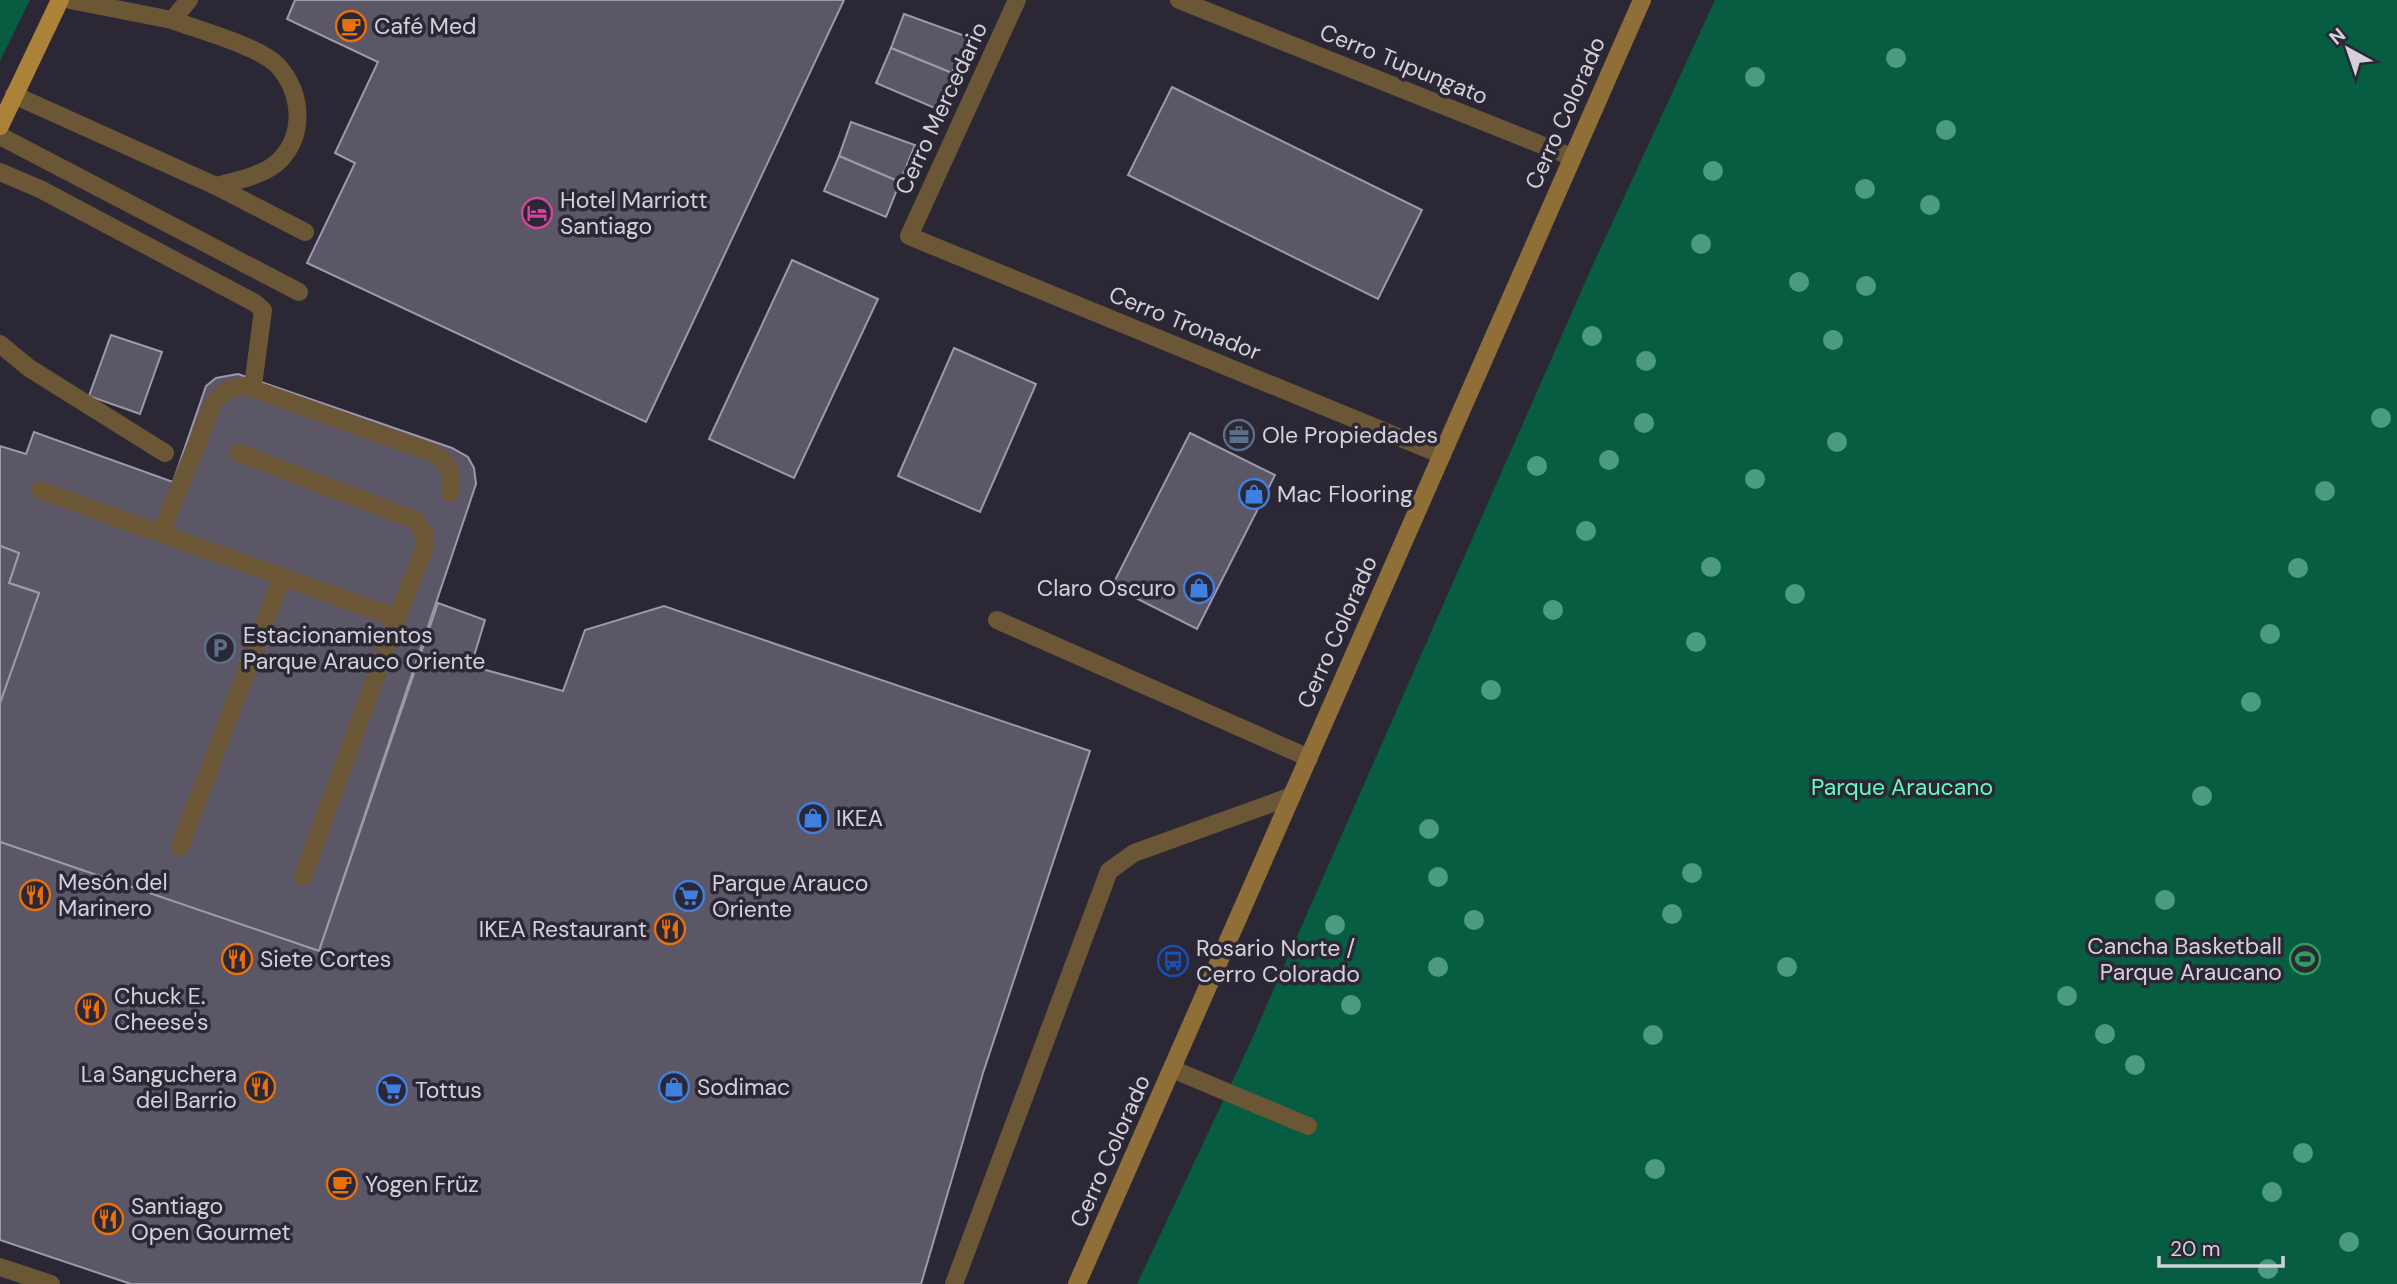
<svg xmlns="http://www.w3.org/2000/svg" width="2397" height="1284" font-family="'DM Sans',sans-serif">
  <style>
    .green { fill: #075d42 }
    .building { fill: #5c5767; stroke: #9e99aa; stroke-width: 2 }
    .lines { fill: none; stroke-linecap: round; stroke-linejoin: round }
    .lane { stroke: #6b5635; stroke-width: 18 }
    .street { stroke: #6b5635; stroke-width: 18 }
    .secondary { stroke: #906e38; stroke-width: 18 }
    .primary { stroke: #ac8138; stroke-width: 18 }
    .tree { fill: #4a9b81 }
    .labels { text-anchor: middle; stroke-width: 7; stroke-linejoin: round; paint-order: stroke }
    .poi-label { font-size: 23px; fill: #d4d1da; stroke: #2b2735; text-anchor: start }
    .street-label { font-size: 23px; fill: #d4d1da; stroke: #2b2735 }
    .park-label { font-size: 23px; fill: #64fac0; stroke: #2b2735 }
  </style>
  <rect width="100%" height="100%" fill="#2b2735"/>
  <!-- green -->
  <g class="green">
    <polygon points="0,0 30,0 0,61"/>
    <polygon points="1715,0 2397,0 2397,1284 1137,1284 1247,1050 1591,269"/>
  </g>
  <!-- building -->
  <g class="building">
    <polygon points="295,0 844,0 646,422 307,263 355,163 335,153 378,62 287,19"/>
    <polygon points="904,14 968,37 952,73 891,48"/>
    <polygon points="891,48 952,73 937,109 876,83"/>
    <polygon points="1172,87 1422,210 1378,299 1128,175"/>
    <polygon points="851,122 915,145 900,182 839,156"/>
    <polygon points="839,156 900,182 886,217 824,191"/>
    <polygon points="792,260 878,299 794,478 709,439"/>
    <polygon points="111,335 162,352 140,414 89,396"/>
    <polygon points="954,348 1036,384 980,512 898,476"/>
    <polygon points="238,374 452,448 468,457 474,468 476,484 319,951 0,842 0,703 39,593 9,583 19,553 0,546 0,446 26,454 34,432 173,482 206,386 216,378"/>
    <polygon points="1190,433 1275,475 1197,629 1112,586"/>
    <polygon points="0,546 19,553 9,583 39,593 0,703"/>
    <polygon points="438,603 485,620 471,666 563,691 585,630 664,606 1090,751 983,1073 921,1284 131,1284 0,1240 0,842 319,951"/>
  </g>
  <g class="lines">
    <!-- lane -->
    <g class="lane">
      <polyline points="70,0 172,20 189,0"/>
      <path d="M172,20c26,10 90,27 107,47 23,27 26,67 1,93 -14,15 -45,21 -64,26"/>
      <polyline points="14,95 216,186 305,232"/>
      <polyline points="0,136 299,292"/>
      <polyline points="0,172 40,189 255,303 263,310 254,378"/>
      <polyline points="0,344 29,368 165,453"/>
      <polyline points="239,453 415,520 425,535 425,545 397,618"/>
      <polyline points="40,490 397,618 303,876"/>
      <path d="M161,533l51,-127c8,-13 18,-19 33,-20l188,67c16,10 21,21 17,40"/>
      <polyline points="997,620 1309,758"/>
      <polyline points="180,847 282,577"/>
      <polyline points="1172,1069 1308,1126"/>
      <polyline points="954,1284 1109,871 1134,853 1292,796"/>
    </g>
    <!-- street -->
    <g class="street">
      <polyline points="1017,0 909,236 1442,455"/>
      <polyline points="1179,0 1572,157"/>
      <polyline points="0,1267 51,1284"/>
    </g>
    <!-- secondary -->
    <polyline class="secondary" points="1077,1284 1642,0"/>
    <!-- primary -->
    <polyline class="primary" points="0,126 60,0"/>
  </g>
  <!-- trees -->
  <g class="tree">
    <circle cx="1896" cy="58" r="10"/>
    <circle cx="1755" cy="77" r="10"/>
    <circle cx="1946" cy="130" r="10"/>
    <circle cx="1713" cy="171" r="10"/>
    <circle cx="1865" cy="189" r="10"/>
    <circle cx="1930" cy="205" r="10"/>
    <circle cx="1701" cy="244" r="10"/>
    <circle cx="1799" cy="282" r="10"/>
    <circle cx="1866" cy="286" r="10"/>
    <circle cx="1592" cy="336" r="10"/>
    <circle cx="1833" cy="340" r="10"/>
    <circle cx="1646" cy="361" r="10"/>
    <circle cx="2381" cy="418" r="10"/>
    <circle cx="1644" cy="423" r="10"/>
    <circle cx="1837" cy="442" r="10"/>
    <circle cx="1609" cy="460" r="10"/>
    <circle cx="1537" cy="466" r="10"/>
    <circle cx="1755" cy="479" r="10"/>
    <circle cx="2325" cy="491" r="10"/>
    <circle cx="1586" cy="531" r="10"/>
    <circle cx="1711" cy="567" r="10"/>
    <circle cx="2298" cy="568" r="10"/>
    <circle cx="1795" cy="594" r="10"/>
    <circle cx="1553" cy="610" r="10"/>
    <circle cx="2270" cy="634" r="10"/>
    <circle cx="1696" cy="642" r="10"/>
    <circle cx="1491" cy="690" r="10"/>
    <circle cx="2251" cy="702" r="10"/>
    <circle cx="2202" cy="796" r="10"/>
    <circle cx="1429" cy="829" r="10"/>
    <circle cx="1692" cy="873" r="10"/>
    <circle cx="1438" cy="877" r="10"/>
    <circle cx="2165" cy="900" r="10"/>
    <circle cx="1672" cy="914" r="10"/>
    <circle cx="1474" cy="920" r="10"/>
    <circle cx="1335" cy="925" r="10"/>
    <circle cx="1438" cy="967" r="10"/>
    <circle cx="1787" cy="967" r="10"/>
    <circle cx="2067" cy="996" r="10"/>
    <circle cx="1351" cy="1005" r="10"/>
    <circle cx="2105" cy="1034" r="10"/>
    <circle cx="1653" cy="1035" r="10"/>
    <circle cx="2135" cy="1065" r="10"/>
    <circle cx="2303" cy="1153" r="10"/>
    <circle cx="1655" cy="1169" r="10"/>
    <circle cx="2272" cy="1192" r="10"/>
    <circle cx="2349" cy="1242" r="10"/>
    <circle cx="2268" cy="1269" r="10"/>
  </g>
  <!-- icons -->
  <defs>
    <g id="cafe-ring" transform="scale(1.575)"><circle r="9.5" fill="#2b2735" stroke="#e8710a" stroke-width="1.5"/><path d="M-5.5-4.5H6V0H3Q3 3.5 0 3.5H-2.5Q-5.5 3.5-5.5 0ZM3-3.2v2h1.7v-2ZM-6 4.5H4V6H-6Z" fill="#e8710a"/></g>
    <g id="hotel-ring" transform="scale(1.575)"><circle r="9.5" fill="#2b2735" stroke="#d1479c" stroke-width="1.5"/><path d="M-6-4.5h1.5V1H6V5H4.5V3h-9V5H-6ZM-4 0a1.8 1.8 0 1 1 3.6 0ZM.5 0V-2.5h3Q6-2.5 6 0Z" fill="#d1479c"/></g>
    <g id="office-ring" transform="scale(1.575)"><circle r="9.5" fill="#2b2735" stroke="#5c6f8a" stroke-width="1.5"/><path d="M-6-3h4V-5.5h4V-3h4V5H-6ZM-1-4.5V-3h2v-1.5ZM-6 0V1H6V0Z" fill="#5c6f8a"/></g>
    <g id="shop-ring" transform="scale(1.575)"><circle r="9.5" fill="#2b2735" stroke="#3f7fe0" stroke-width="1.5"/><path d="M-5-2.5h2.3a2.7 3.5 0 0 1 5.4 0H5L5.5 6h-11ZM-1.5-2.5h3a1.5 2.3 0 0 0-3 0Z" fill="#3f7fe0"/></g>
    <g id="parking-ring" transform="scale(1.575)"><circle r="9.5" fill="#2b2735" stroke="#5c6f8a" stroke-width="1.5"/><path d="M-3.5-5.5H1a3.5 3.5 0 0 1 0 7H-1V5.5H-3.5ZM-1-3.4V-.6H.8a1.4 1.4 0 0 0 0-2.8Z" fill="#5c6f8a"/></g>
    <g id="restaurant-ring" transform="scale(1.575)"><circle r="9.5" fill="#2b2735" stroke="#e8710a" stroke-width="1.5"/><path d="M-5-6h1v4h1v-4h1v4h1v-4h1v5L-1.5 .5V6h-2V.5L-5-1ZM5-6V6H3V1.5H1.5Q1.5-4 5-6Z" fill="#e8710a"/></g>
    <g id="supermarket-ring" transform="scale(1.575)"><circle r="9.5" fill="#2b2735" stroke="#3f7fe0" stroke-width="1.5"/><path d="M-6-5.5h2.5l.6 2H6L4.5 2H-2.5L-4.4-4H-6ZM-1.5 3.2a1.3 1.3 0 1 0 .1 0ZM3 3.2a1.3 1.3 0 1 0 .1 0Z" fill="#3f7fe0"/></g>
    <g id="stadium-ring" transform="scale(1.575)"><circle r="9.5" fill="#2b2735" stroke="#2e9e5b" stroke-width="1.5"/><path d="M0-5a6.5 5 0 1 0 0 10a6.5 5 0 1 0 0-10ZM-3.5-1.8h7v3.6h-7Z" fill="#2e9e5b"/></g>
    <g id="bus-ring" transform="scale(1.575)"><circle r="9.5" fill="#2b2735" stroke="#1a4fb4" stroke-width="1.5"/><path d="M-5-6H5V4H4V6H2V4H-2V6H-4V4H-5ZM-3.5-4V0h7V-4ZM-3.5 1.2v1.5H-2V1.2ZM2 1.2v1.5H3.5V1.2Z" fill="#1a4fb4"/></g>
  </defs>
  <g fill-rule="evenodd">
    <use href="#cafe-ring" x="351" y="26"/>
    <use href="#hotel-ring" x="537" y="213"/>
    <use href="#office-ring" x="1239" y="435"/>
    <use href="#shop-ring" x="1254" y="494"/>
    <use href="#shop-ring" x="1199" y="588"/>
    <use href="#parking-ring" x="220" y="648"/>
    <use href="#shop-ring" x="813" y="818"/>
    <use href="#restaurant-ring" x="35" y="895"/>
    <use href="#supermarket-ring" x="689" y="896"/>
    <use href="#restaurant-ring" x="670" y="929"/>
    <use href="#restaurant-ring" x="237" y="959"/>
    <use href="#stadium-ring" x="2305" y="959"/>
    <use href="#bus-ring" x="1173" y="961"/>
    <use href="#restaurant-ring" x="91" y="1009"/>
    <use href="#restaurant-ring" x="260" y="1087"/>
    <use href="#shop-ring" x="674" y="1087"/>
    <use href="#supermarket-ring" x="392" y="1090"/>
    <use href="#cafe-ring" x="342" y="1184"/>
    <use href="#restaurant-ring" x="108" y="1219"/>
  </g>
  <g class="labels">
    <!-- poi labels -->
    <g class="poi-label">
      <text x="374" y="34">Café Med</text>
      <text x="560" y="208">Hotel Marriott<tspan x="560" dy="26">Santiago</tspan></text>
      <text x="1262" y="443">Ole Propiedades</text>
      <text x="1277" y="502">Mac Flooring</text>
      <text x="1176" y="596" text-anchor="end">Claro Oscuro</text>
      <text x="243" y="643">Estacionamientos<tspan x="243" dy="26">Parque Arauco Oriente</tspan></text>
      <text x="836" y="826">IKEA</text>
      <text x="58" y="890">Mesón del<tspan x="58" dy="26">Marinero</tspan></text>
      <text x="712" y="891">Parque Arauco<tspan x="712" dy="26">Oriente</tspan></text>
      <text x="647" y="937" text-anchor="end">IKEA Restaurant</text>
      <text x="2282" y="954" text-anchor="end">Cancha Basketball<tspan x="2282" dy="26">Parque Araucano</tspan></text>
      <text x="1196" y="956">Rosario Norte /<tspan x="1196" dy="26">Cerro Colorado</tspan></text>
      <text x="260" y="967">Siete Cortes</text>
      <text x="114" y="1004">Chuck E.<tspan x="114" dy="26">Cheese's</tspan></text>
      <text x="237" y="1082" text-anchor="end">La Sanguchera<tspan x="237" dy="26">del Barrio</tspan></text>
      <text x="697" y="1095">Sodimac</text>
      <text x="415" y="1098">Tottus</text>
      <text x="365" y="1192">Yogen Früz</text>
      <text x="131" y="1214">Santiago<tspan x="131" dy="26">Open Gourmet</tspan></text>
    </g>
    <!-- street labels -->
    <g class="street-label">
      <text transform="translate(1404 64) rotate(22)" y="8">Cerro Tupungato</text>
      <text transform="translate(941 108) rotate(-65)" y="8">Cerro Mercedario</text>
      <text transform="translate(1565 113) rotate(-66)" y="8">Cerro Colorado</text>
      <text transform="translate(1185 323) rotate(22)" y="8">Cerro Tronador</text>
      <text transform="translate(1337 632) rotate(-66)" y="8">Cerro Colorado</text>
      <text transform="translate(1110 1151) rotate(-66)" y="8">Cerro Colorado</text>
    </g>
    <!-- park labels -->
    <g class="park-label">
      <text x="1902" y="795">Parque Araucano</text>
    </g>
  </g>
  <!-- north arrow -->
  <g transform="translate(2348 49) rotate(320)" stroke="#2b2735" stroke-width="5" paint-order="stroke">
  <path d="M0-5L12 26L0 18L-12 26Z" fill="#d4d1da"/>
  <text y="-10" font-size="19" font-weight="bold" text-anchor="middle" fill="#d4d1da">N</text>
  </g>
  <!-- scale -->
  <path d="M2159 1256v10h124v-10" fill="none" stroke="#d4d1da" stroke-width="3.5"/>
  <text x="2170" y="1256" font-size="21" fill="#d4d1da" stroke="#2b2735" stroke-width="5" paint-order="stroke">20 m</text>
</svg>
